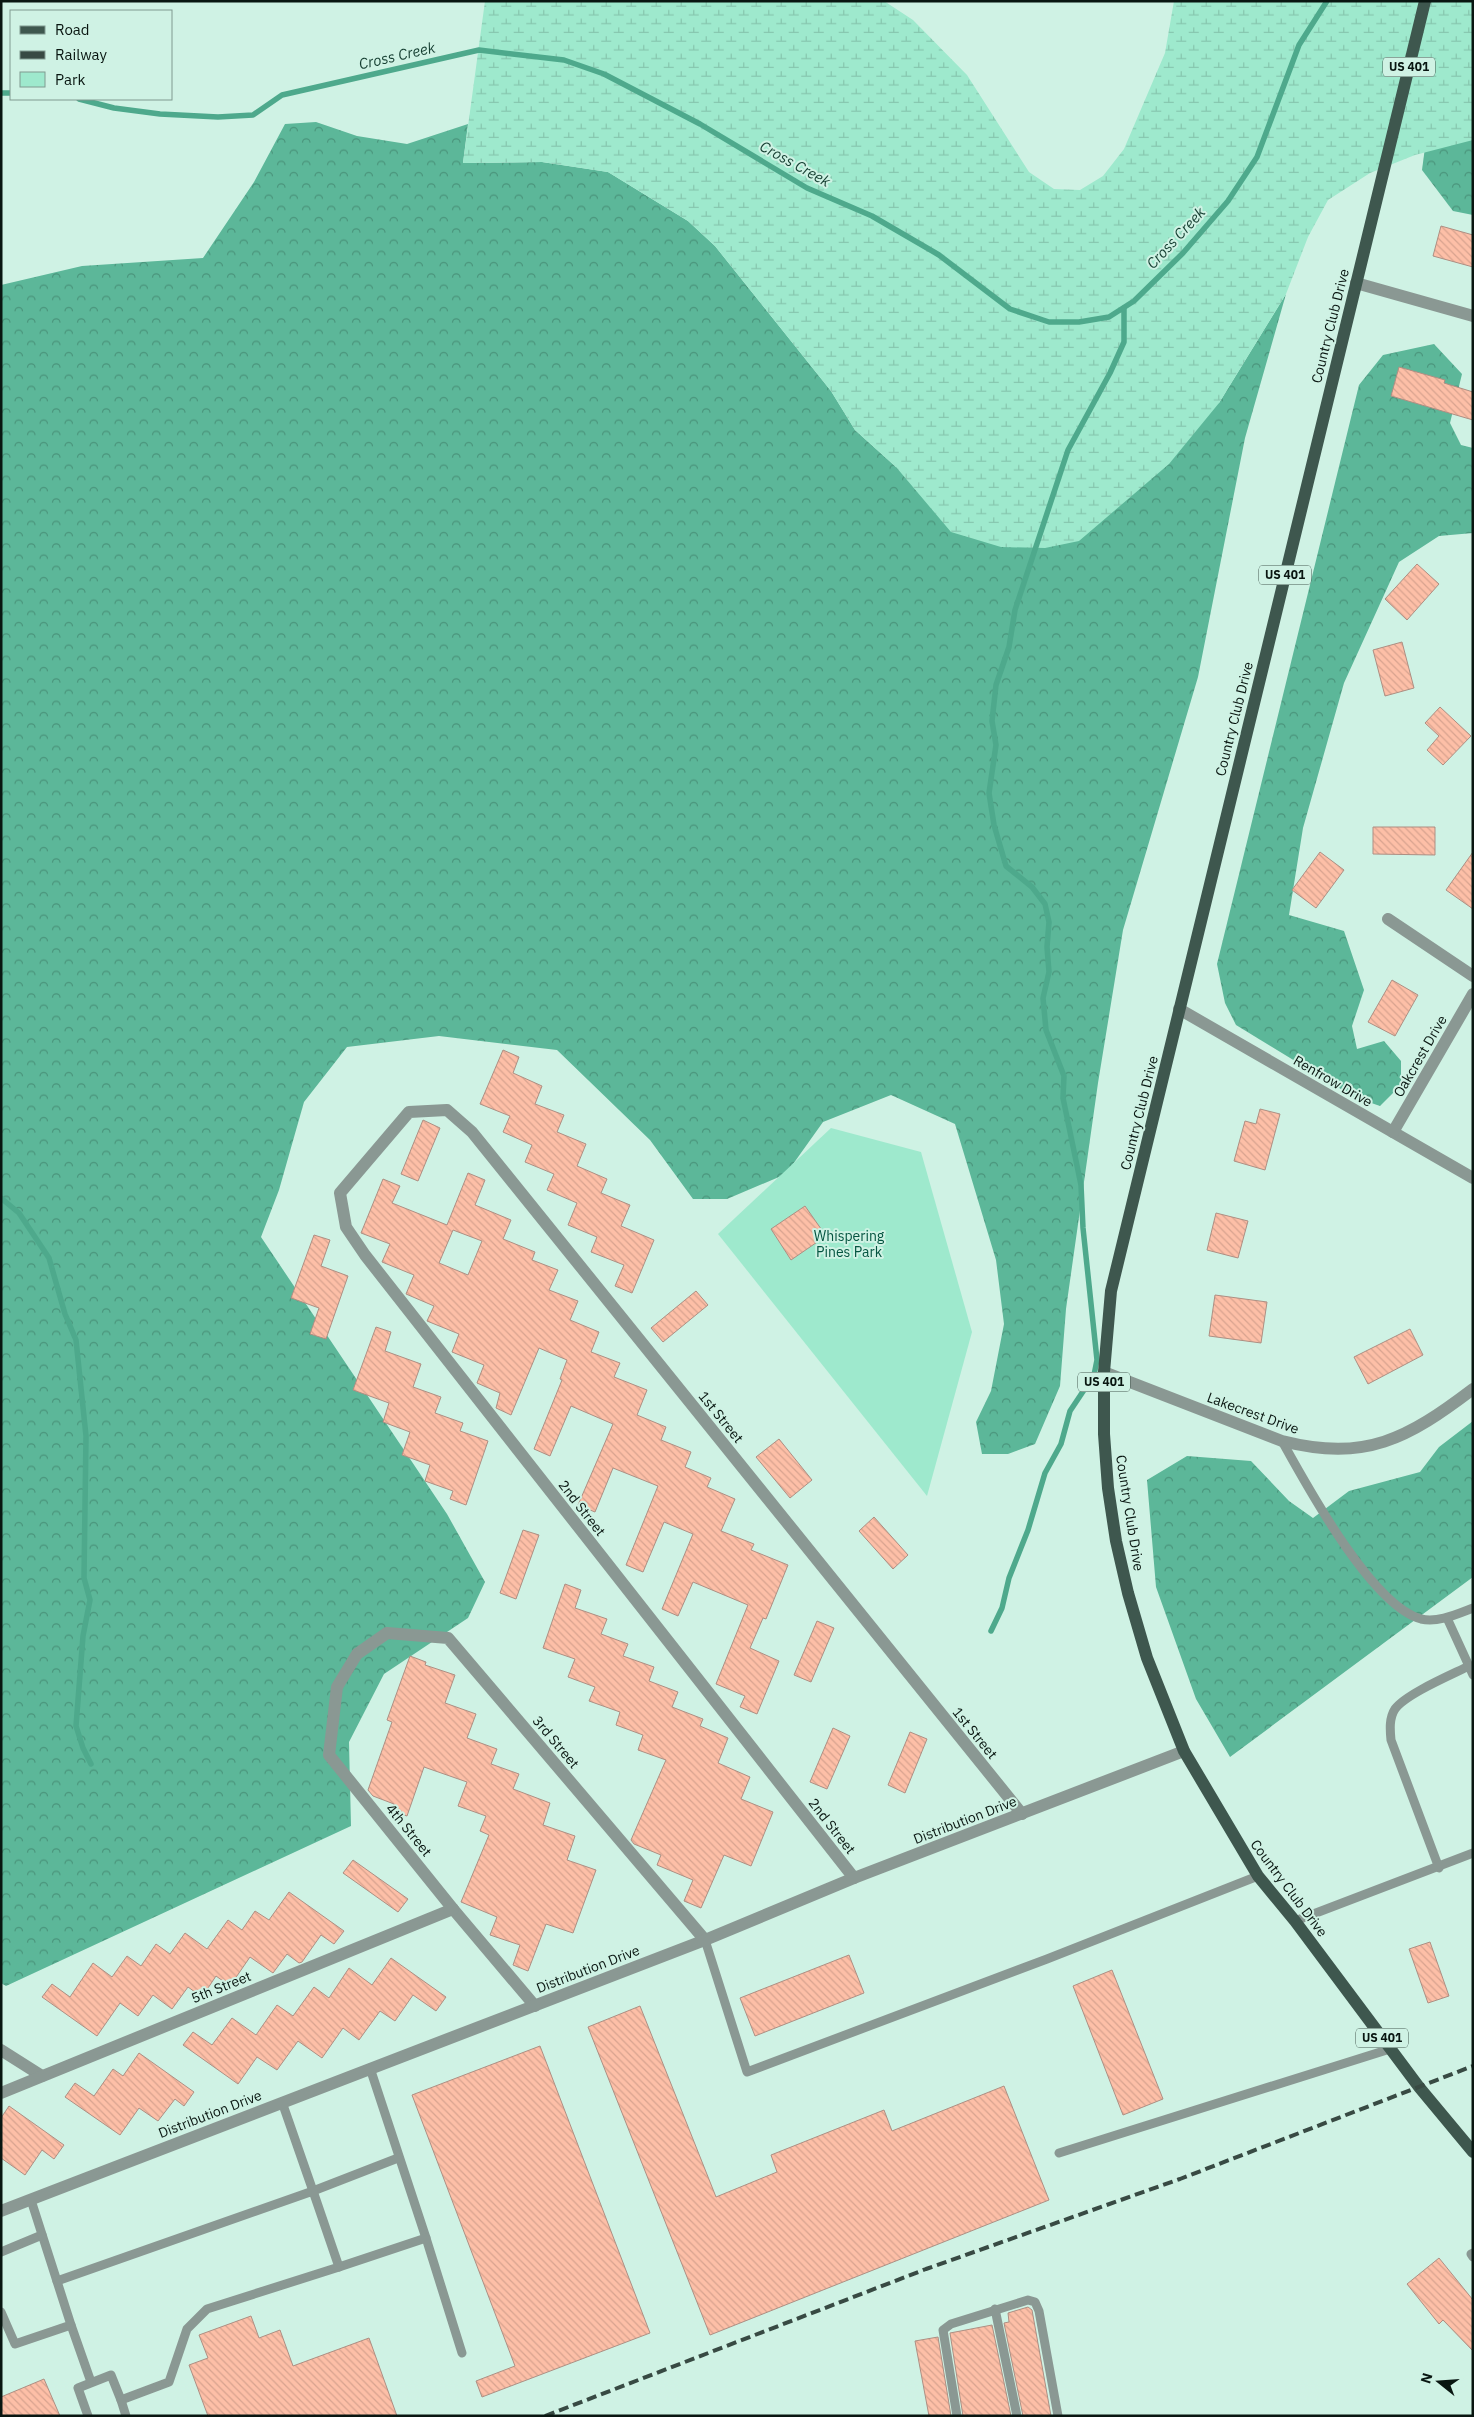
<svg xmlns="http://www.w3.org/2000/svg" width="1474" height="2417" font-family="'IBM Plex Sans',sans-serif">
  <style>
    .forest { fill: url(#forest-crowns) }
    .wetland { fill: url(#wetland-marsh) }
    .green { fill: #9ee9cd }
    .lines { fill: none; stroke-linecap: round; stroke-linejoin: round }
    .stream { stroke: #4ea98c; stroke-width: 5.5 }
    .building { fill: url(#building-back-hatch); stroke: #ad8f83; fill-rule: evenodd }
    .service { stroke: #8a9893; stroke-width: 9 }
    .minor { stroke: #8a9893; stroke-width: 12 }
    .primary { stroke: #3e574e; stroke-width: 12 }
    .rail { stroke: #384a43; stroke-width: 4; stroke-dasharray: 10 5; stroke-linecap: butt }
    .labels { text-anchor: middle; stroke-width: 4; stroke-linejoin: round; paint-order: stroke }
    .shield { fill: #cff2e4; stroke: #445850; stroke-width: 1 }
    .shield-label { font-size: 12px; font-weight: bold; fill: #091611 }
    .street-label { font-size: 14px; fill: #091611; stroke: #cff2e4 }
    .park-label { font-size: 14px; fill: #045440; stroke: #cff2e4 }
    .water-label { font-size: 15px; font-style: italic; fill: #153e31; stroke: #cff2e4 }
  </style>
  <defs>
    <pattern id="forest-crowns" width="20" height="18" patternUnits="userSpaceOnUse" patternTransform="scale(1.25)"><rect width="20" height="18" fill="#5cb799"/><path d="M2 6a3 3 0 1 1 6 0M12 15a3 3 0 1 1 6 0" fill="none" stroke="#4a947b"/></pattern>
    <pattern id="wetland-marsh" width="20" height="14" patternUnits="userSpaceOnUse" patternTransform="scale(1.25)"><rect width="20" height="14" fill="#9ee9cd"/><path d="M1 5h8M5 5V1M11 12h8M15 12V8" fill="none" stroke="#87c7af"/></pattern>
    <pattern id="building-back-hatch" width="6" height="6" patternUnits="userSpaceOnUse" patternTransform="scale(1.25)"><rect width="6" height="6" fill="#fdbfa7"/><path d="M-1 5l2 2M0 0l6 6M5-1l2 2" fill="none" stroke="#d8a38f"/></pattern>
  </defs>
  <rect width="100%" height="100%" fill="#cff2e4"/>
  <!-- forest -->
  <g class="forest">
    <polygon points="1473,1 1473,215 1453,211 1422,170 1431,102"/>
    <polygon points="316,122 357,136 407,144 468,124 463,163 542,162 608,172 688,221 715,246 831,391 855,430 896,467 1219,403 1286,294 1245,438 1198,677 1123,930 1098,1083 1066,1309 1060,1386 1035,1444 1008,1454 982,1454 976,1422 991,1391 1004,1324 996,1260 955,1124 891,1095 823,1122 786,1174 727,1199 693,1199 650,1140 557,1050 439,1036 347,1047 304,1102 279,1190 261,1237 447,1514 485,1582 468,1618 384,1674 349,1742 351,1826 6,1986 1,1983 1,285 82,266 203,258 254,182 285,124"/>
    <polygon points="1434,344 1462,374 1450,423 1461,445 1473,448 1473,533 1439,536 1399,562 1344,683 1303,828 1289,915 1344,931 1364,990 1352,1026 1357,1049 1384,1041 1401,1061 1401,1085 1380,1106 1354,1097 1236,1025 1225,1003 1217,964 1359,385 1383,355"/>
    <polygon points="1473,1421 1473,1577 1230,1757 1196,1699 1156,1587 1147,1480 1187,1456 1251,1461 1289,1501 1313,1518 1349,1491 1420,1472 1439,1447"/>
  </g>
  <!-- wetland -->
  <polygon class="wetland" points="485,1 884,1 913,20 967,75 1029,172 1054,189 1080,190 1103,176 1124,149 1165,53 1174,1 1473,1 1473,140 1415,155 1370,173 1328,200 1308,237 1286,294 1219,403 1169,464 1079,541 1045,548 1001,547 951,532 896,467 855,430 831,391 715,246 688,221 608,172 542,162 463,163"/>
  <!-- green -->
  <polygon class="green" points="831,1128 921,1152 972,1332 927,1496 718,1234"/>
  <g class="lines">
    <!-- stream -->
    <g class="stream">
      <polyline points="1,93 11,93"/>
      <polyline points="79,99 114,108 160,114 218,117 253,115 282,95 479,50 564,60 604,74 700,124 807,188 872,216 939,255 1010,309 1049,322 1079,322 1109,317 1134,301 1183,253 1228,201 1257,157 1299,45 1327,1"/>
      <polyline points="1,1198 19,1213 49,1258 65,1314 76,1340 86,1436 84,1578 90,1600 83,1636 76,1726 83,1748 91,1764"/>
      <polyline points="991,1631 1002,1608 1009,1578 1028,1530 1045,1473 1061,1444 1070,1411 1094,1375 1097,1360 1083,1228 1081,1185 1063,1098 1064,1076 1046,1030 1043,998 1049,972 1047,947 1049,922 1045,904 1032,887 1006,866 994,825 989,793 996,745 992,721 996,685 1009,647 1015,610 1068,450 1110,373 1124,342 1124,308"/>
    </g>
  </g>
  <!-- building -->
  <g class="building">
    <polygon points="1441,226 1473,235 1473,267 1433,256"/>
    <polygon points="1399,367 1445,380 1444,383 1473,392 1473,420 1391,396"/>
    <polygon points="1417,564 1439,584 1407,620 1385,599"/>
    <polygon points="1402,642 1414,688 1385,696 1373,650"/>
    <polygon points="1440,707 1471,736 1443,765 1427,750 1439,736 1425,723"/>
    <polygon points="1373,827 1435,827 1435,855 1373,854"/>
    <polygon points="1320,852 1344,870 1316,908 1292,890"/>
    <polygon points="1473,852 1473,909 1446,890"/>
    <polygon points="1392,980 1418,995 1395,1036 1368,1022"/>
    <polygon points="503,1050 519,1057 513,1073 542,1086 535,1104 564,1115 557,1132 586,1144 577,1166 607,1179 601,1193 630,1205 621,1226 654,1240 632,1293 615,1286 624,1265 591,1252 597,1237 568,1225 577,1203 547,1190 554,1174 525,1162 532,1145 503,1132 510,1116 480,1104"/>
    <polygon points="1260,1109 1280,1114 1265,1170 1234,1161 1245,1121 1256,1124"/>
    <polygon points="423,1120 440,1128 418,1181 401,1174"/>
    <path d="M468,1173l17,7 -10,25 36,15 -8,19 32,13 -3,8 26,10 -9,20 29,11 -8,19 29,12 -8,20 29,11 -6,14 33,13 -10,25 29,12 -5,13 30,12 -6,15 26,11 -4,9 28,12 -14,32 33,13 -3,6 37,15 -22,54 -3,-1 -13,30 29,13 -22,53 -17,-7 5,-11 -29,-12 32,-79 -55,-23 -15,34 -16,-7 31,-75 -29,-12 -21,50 -17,-7 32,-79 -45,-18 -18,44 -17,-7 35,-81 -42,-18 -21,50 -16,-7 28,-69 -2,-1 7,-19 -28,-12 -28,67 -15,-7 4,-15 -23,-10 7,-18 -32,-13 7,-18 -32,-13 7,-15 -28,-12 8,-19 -32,-13 8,-18 -29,-11 22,-54 17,7 -8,17 55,22zM453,1230l29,11 -14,34 -29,-12z"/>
    <polygon points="805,1206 826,1236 791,1260 771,1229"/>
    <polygon points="1216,1213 1248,1221 1238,1258 1207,1250"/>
    <polygon points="314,1235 330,1240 321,1266 348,1276 326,1339 310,1334 319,1308 291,1298"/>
    <polygon points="696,1291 708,1305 663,1342 651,1328"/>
    <polygon points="1215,1295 1267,1302 1261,1343 1209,1336"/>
    <polygon points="376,1327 391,1332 385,1351 421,1364 413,1387 441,1397 435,1413 463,1423 460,1431 488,1441 466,1505 450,1499 453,1491 425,1481 430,1465 402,1455 410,1432 383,1422 389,1403 353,1390"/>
    <polygon points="1410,1329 1423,1355 1368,1384 1354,1357"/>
    <polygon points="779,1439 812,1480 790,1498 756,1457"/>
    <polygon points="874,1517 908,1555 893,1569 859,1531"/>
    <polygon points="523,1530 539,1535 516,1599 500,1593"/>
    <polygon points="565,1584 581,1590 575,1608 607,1619 601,1634 628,1644 623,1656 654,1667 649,1681 678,1692 672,1707 703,1719 700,1726 728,1738 718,1763 750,1777 741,1799 773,1812 751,1866 724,1855 701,1908 684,1901 693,1880 657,1865 661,1855 634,1844 631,1840 666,1760 638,1750 643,1735 616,1725 620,1712 589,1701 595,1687 568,1677 575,1659 543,1648"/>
    <polygon points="817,1621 834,1628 811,1682 794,1675"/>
    <polygon points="410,1656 426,1662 425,1665 455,1675 445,1703 476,1714 467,1738 497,1749 491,1764 519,1774 513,1789 550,1803 543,1825 575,1836 567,1860 596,1870 573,1933 546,1924 528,1971 513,1965 520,1945 490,1935 497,1917 461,1902 489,1835 480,1831 486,1816 458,1806 467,1782 424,1767 407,1816 391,1811 394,1804 373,1796 368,1790 392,1722 387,1720"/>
    <polygon points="833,1728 850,1736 827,1789 810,1782"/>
    <polygon points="910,1732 927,1739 905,1793 888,1785"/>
    <polygon points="353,1860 408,1899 398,1912 343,1873"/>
    <polygon points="289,1892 344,1931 334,1944 321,1935 302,1962 299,1963 287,1954 273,1973 250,1957 230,1986 216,1976 202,1997 188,1987 172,2009 153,1995 138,2016 120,2003 97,2036 42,1997 52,1984 70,1997 93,1963 112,1977 127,1956 141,1966 156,1944 170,1954 185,1933 207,1949 228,1920 242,1930 255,1911 269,1920"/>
    <polygon points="1430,1942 1449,1996 1428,2003 1409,1949"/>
    <polygon points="849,1955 864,1993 755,2036 740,1998"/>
    <polygon points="391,1958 446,1997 436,2011 413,1995 395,2021 380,2011 359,2040 343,2028 322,2058 298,2041 277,2070 257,2057 238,2084 183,2045 193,2032 212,2045 232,2018 256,2035 277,2005 293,2016 314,1987 329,1998 349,1968 372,1985"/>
    <polygon points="1112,1970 1163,2099 1123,2115 1073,1986"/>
    <polygon points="640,2006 716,2197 777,2172 771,2155 884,2110 892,2131 1004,2086 1049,2200 710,2335 588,2027"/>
    <polygon points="540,2046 650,2333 482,2397 476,2381 515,2366 412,2095"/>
    <polygon points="139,2053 194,2092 184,2106 175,2099 158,2121 139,2108 120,2135 65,2097 75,2083 94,2096 113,2069 123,2076"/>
    <polygon points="9,2106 64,2145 54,2159 42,2150 25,2175 1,2158 1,2118"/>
    <polygon points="1439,2258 1473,2300 1473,2351 1443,2320 1439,2324 1407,2284"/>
    <polygon points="1028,2307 1032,2310 1051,2416 1023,2416 1004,2323 1009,2322 1008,2313"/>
    <polygon points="251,2316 259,2338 280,2330 293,2366 369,2338 397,2416 208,2416 189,2365 208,2358 199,2335"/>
    <polygon points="992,2325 1011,2416 963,2416 950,2333"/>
    <polygon points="938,2337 951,2416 929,2416 915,2341"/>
    <polygon points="44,2379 60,2416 1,2416 1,2397"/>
  </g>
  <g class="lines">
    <!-- service -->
    <g class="service">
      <path d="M1282,1441c25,45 90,165 139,178 17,4 36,-5 52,-11"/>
      <polyline points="1447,1618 1473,1675"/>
      <path d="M1439,1868l-48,-128c-1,-10 -2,-22 4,-31 11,-15 56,-34 74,-43"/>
      <polyline points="1295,1921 1473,1853"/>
      <polyline points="705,1940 747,2072 1047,1959 1258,1876"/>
      <polyline points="370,2068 426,2238"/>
      <polyline points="282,2102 313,2191 398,2158"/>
      <polyline points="1059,2153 1390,2049"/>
      <polyline points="1,2252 42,2235"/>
      <polyline points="1473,2253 1471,2254 1473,2257"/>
      <polyline points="339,2267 426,2238 462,2353"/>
      <polyline points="57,2281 313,2191 339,2267 207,2309 187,2329 169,2382 121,2400 111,2375 78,2388 88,2416"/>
      <polyline points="995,2309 1017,2416"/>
      <polyline points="1,2312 15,2344 71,2325 31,2200"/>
      <polyline points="71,2325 91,2382"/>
      <polyline points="121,2400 126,2416"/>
      <polyline points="957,2416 943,2330 951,2324 1028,2300 1035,2302 1039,2311 1058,2416"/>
    </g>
    <!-- minor -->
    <g class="minor">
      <polyline points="1356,283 1473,316"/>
      <polyline points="1388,919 1473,976"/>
      <polyline points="1179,1009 1473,1178"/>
      <polyline points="1393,1132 1473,994"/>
      <path d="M1104,1372l178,69c84,21 125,-2 191,-52"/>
      <polyline points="854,1878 365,1255 346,1227 340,1193 409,1112 447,1110 472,1132 1022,1814"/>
      <polyline points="535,2006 453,1909 329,1755 337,1687 357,1654 387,1633 448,1638 705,1940"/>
      <polyline points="1,2050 42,2076"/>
      <polyline points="1,2093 453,1909"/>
      <polyline points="1,2211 705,1940 854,1878 1184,1751"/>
    </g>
    <!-- primary -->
    <polyline class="primary" points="1425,1 1111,1291 1104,1372 1104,1434 1108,1488 1116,1541 1128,1593 1147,1658 1184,1751 1258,1876 1295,1921 1419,2087 1473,2152"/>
    <!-- rail -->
    <polyline class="rail" points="545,2416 926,2269 1180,2179 1473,2066"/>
  </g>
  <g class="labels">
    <!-- shield labels -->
    <g class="shield">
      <rect x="1383" y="57.5" width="52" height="19" rx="4"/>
      <rect x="1259" y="565.5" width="52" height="19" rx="4"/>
      <rect x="1078" y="1372.5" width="52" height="19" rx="4"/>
      <rect x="1356" y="2028.5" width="52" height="19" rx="4"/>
    </g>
    <g class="shield-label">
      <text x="1409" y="71">US 401</text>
      <text x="1285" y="579">US 401</text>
      <text x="1104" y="1386">US 401</text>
      <text x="1382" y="2042">US 401</text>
    </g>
    <!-- street labels -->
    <g class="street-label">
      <text transform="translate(1330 326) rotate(-76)" y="5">Country Club Drive</text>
      <text transform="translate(1234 719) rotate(-76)" y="5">Country Club Drive</text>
      <text transform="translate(1420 1056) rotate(-60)" y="5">Oakcrest Drive</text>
      <text transform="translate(1333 1081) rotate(30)" y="5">Renfrow Drive</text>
      <text transform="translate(1139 1113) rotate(-76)" y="5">Country Club Drive</text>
      <text transform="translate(1253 1413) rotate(20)" y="5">Lakecrest Drive</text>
      <text transform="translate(721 1417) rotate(51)" y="5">1st Street</text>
      <text transform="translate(582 1508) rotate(52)" y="5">2nd Street</text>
      <text transform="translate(1130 1513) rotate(81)" y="5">Country Club Drive</text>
      <text transform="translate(975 1733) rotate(51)" y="5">1st Street</text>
      <text transform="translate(556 1742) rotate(50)" y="5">3rd Street</text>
      <text transform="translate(965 1820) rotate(-21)" y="5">Distribution Drive</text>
      <text transform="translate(832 1826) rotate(52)" y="5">2nd Street</text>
      <text transform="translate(409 1830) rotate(51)" y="5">4th Street</text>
      <text transform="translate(1289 1888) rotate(53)" y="5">Country Club Drive</text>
      <text transform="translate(588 1969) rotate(-21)" y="5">Distribution Drive</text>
      <text transform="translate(221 1987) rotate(-22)" y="5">5th Street</text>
      <text transform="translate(210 2114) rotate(-21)" y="5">Distribution Drive</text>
    </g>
    <!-- park labels -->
    <g class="park-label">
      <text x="849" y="1241">Whispering<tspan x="849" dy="16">Pines Park</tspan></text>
    </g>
    <!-- water labels -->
    <g class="water-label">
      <text transform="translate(397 56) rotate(-13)" y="5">Cross Creek</text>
      <text transform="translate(795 164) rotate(29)" y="5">Cross Creek</text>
      <text transform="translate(1176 238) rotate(-47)" y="5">Cross Creek</text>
    </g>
  </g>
  <!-- border -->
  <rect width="1474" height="2417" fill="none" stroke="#091611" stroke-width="5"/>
  <!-- legend -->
  <rect x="10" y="10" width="162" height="90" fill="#cff2e4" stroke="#809a90"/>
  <rect x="20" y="26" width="25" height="8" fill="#3e574e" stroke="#809a90"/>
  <text x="55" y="35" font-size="15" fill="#091611">Road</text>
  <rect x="20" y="51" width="25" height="8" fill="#384a43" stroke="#809a90"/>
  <text x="55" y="60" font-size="15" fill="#091611">Railway</text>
  <rect x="20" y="72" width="25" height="15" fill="#9ee9cd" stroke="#809a90"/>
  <text x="55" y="85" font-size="15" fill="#091611">Park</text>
  <!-- north arrow -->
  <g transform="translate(1439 2382) rotate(287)" stroke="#cff2e4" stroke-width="4" paint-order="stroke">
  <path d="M0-4L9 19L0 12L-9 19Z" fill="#091611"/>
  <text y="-8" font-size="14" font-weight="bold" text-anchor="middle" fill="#091611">N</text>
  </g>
</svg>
